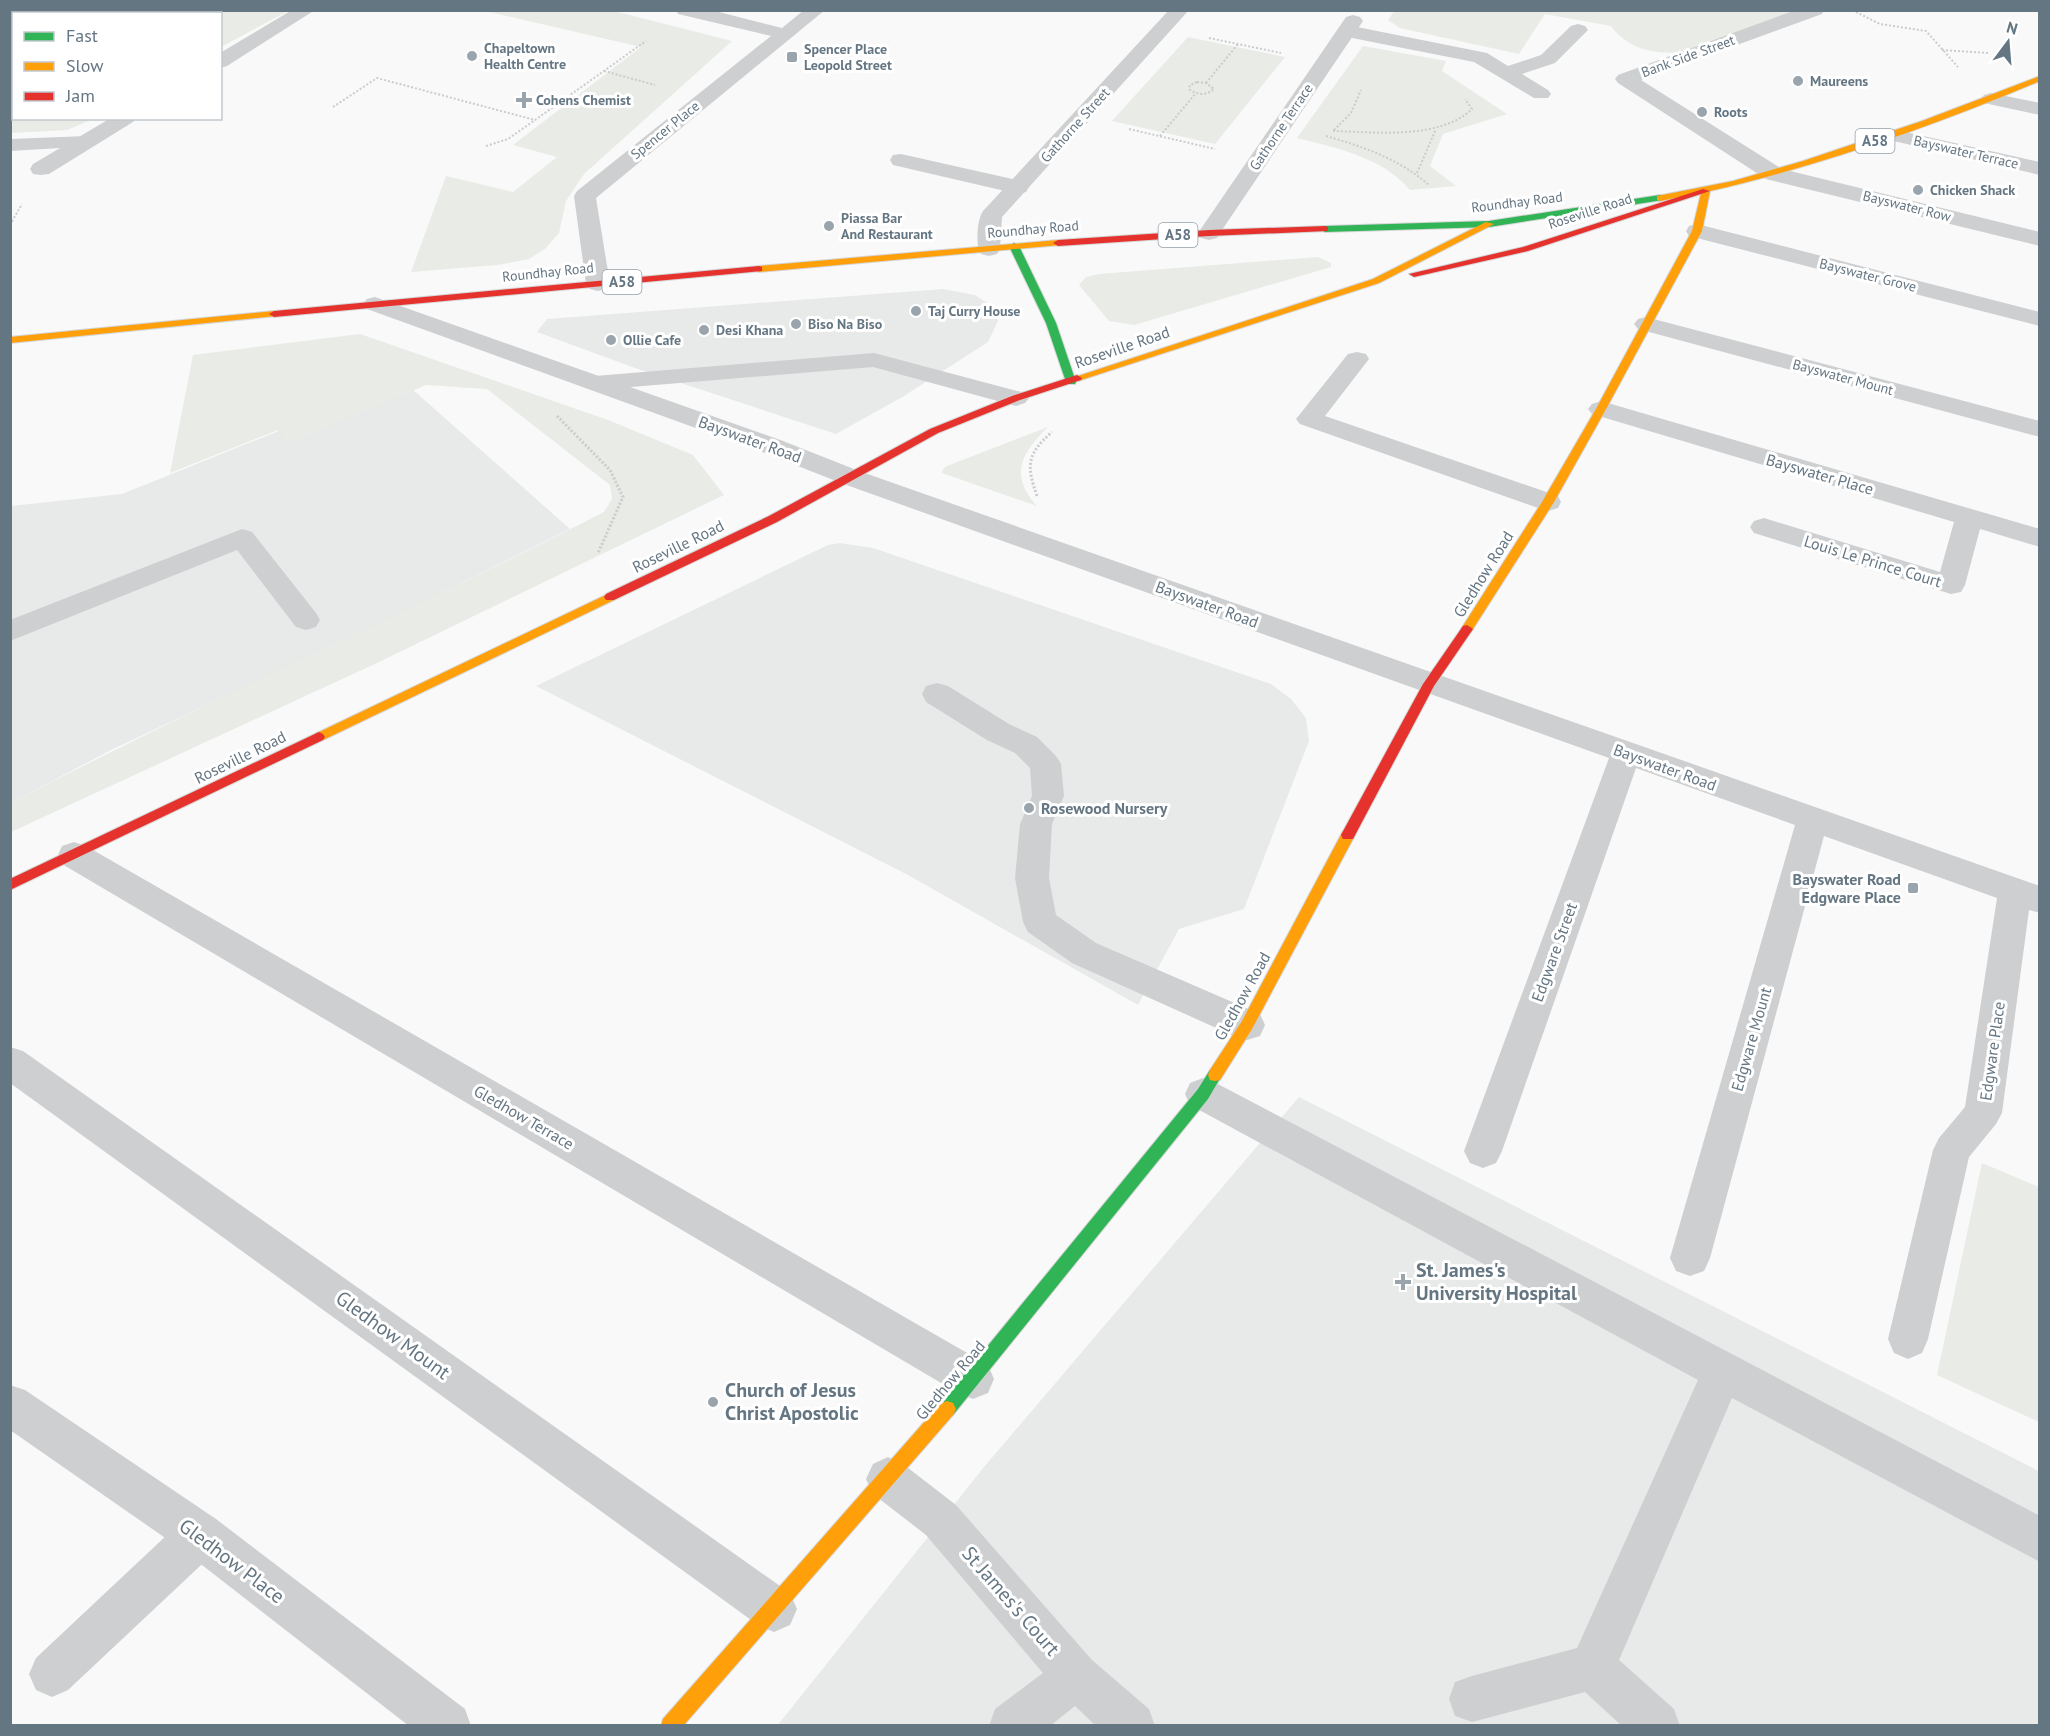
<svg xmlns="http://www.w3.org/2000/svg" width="2050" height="1736" font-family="'PT Sans',sans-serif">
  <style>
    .built { fill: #e8e9e9 }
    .green { fill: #e8ebe6 }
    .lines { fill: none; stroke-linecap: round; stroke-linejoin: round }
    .fast-casing { stroke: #d5d6d7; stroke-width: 2 }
    .slow-casing { stroke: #d5d6d7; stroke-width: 2 }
    .jam-casing { stroke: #d5d6d7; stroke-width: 2 }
    .path-far1 { stroke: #cbcccd; stroke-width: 2; stroke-dasharray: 2 2; stroke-linecap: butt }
    .path { stroke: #cbcccd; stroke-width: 3; stroke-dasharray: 2 2; stroke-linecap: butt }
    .lane { fill: #cecfd0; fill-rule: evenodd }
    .street { fill: #cecfd0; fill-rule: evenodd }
    .fast { fill: #30b455; fill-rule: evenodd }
    .slow { fill: #ff9f0a; fill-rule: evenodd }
    .jam { fill: #e5322d; fill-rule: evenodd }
    .poi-dot { fill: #99a4ac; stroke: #fff; stroke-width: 2 }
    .labels { text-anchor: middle; stroke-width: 6; stroke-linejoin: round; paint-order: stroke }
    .far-poi-label { font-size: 14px; font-weight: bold; fill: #657683; stroke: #fff; text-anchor: start }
    .far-street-label { font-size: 14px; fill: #657683; stroke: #fff }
    .shield { fill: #fff; stroke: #939fa8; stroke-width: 1.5 }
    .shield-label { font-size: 15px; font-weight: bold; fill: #657683 }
    .street-label { font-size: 16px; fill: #657683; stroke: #fff }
    .poi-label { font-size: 16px; font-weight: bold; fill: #657683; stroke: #fff; text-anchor: start }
    .near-poi-label { font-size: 20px; font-weight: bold; fill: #657683; stroke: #fff; text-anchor: start }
    .near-street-label { font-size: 20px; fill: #657683; stroke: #fff }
  </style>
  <rect width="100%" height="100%" fill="#f9f9f9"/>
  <!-- built -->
  <g class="built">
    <polygon points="943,289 975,295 987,303 995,311 998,321 988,342 904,396 836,434 635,368 537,332 547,319"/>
    <polygon points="403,381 570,529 369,629 111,750 11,803 11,506 122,494"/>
    <polygon points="840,543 873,548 1271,684 1291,699 1306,718 1309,741 1244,909 1179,929 1138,1005 908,875 536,686 828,545"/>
    <polygon points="1299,1097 2039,1471 2039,1725 777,1726 984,1467"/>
  </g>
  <!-- green -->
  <g class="green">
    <path d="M1395,10l405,1 -9,5 -111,36c-26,3 -53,-4 -69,-26l-66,-12 -26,40 -119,-26 -12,-8z"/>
    <polygon points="10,11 11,10 288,11 221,47 220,14 14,14 14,118 93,119 67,130 11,133"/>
    <polygon points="485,11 614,11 732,41 584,174 566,201 559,233 546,248 529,259 498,265 411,272 446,176 513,192 557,157 513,145 641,47"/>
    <polygon points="1188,37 1285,57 1215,144 1112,121"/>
    <path d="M1363,46l83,15 -4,10 65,43 -64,20 -13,32 26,20 -46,4c-28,-33 -73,-42 -113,-52z"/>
    <polygon points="1318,257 1331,263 1331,267 1134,325 1109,321 1079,285 1086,277 1099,274"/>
    <path d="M360,334l248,86 85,35 31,40 -345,167 -368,170v-29c195,-102 397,-190 593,-291l8,-13 -2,-14 -123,-96 -61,-4 -137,58 -11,-13 -108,43 23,-118z"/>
    <path d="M1048,427c-26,26 -40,47 -11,79l-95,-33 1,-4 4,-3z"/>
    <polygon points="1982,1163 2039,1187 2039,1422 1937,1375"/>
  </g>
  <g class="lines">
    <!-- fast casing -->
    <g class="fast-casing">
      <g id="fast">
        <polygon points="1660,195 1663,196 1663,200 1489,227 1325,232 1320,229 1325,226 1489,221"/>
        <polygon points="1014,243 1019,246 1056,323 1076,382 1075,384 1067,384 1066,382 1046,323 1009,246"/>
        <polygon points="1215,1069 1220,1070 1222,1075 1208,1099 953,1415 947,1417 941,1415 938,1409 941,1403 1198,1089 1210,1070"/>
      </g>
    </g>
    <!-- slow casing -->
    <g class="slow-casing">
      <g id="slow">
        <path d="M2040,76v5c-107,45 -217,84 -330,110l-8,40 -96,178 -52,93 -83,130h-8l-2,-3 81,-127 54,-93 96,-178 9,-38 -41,8 -3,-1v-4l76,-15 70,-20 119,-40z"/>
        <polygon points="1486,222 1494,224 1379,283 1081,380 1077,381 1072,378 1373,279"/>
        <polygon points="1058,240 1061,241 1061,245 759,272 754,269 759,266"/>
        <polygon points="274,311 279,314 277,316 10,343 10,337"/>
        <polygon points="610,593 616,597 614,600 323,740 315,740 313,737 315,734"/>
        <polygon points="1348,830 1355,835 1252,1029 1220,1080 1215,1081 1210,1080 1208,1075 1210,1070 1242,1021 1343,831"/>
        <polygon points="947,1401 953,1403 956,1409 953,1415 683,1726 661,1726 663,1719 941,1403"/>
      </g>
    </g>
    <!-- jam casing -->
    <g class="jam-casing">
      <g id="jam">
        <polygon points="1703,189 1710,191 1528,251 1414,277 1409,274 1523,247"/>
        <polygon points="1325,226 1328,227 1328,231 1209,236 1058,246 1053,243 1058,240 1209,230"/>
        <polygon points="759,266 762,267 762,271 274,317 269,314 274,311"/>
        <polygon points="1077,375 1082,378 1081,380 1020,400 938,433 777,522 614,600 606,600 604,597 606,594 769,516 930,429 1012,396"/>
        <polygon points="1467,625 1473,629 1434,686 1353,839 1343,839 1341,835 1423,684 1463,626"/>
        <polygon points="319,732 323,734 325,737 323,740 10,890 10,879"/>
      </g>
    </g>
    <!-- path-far1 -->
    <g class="path-far1">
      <polyline points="1856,12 1880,24 1926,31 1958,67"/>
      <polyline points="1209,38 1281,53"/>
      <polyline points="1942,50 1988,53"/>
      <polyline points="604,71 655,85"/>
      <path d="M1197,82l9,1 8,6c-8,7 -17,6 -25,0l1,-4z"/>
      <polyline points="1206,83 1238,44"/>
      <polyline points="333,107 377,78 535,120 646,41"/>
      <polyline points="1129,129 1215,149"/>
      <polyline points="1334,130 1351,113 1361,90"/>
      <path d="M1333,131c42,1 107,9 139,-22l-7,-10"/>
      <polyline points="1160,136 1196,93"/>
      <path d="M1326,136c38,11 73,23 103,49"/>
      <polyline points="486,146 508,139 535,120"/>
      <polyline points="1417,173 1436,129"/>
      <polyline points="10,225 22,204"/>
    </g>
    <!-- path -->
    <g class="path">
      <polyline points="557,416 610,470 623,497 598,553"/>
      <path d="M1037,496c-11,-31 -10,-42 15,-64"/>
    </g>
    <!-- lane -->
    <g class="lane">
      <polygon points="1578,24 1585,26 1588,30 1555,63 1522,74 1548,90 1551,94 1548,98 1534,98 1474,62 1347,37 1340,35 1337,31 1340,27 1347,25 1487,53 1508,66 1541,55 1571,26"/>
      <polygon points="87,136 94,138 98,142 94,146 10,151 10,139"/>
      <polygon points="901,154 1026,182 1029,187 1026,192 1018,194 893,165 890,160 893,155"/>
      <polygon points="1357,352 1366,354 1369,359 1325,416 1558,496 1561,502 1558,508 1548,511 1538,508 1300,424 1296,419 1348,354"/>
      <polygon points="874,353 1025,393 1029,398 1025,403 1016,406 873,367 595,390 586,388 583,383 586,378 595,376"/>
      <polygon points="242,529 252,532 316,613 320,620 316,627 306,630 296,627 237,550 10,641 10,620"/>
      <polygon points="937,683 948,686 1009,724 1037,737 1056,756 1061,764 1064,796 1052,824 1049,878 1056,915 1096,943 1260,1014 1265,1025 1260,1036 1247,1040 1234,1036 1072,963 1028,932 1023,922 1015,878 1020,824 1032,796 1030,768 1015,753 987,740 926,702 922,694 926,686"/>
      <polygon points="1203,1078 1216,1083 2040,1516 2040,1562 1732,1398 1619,1660 1674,1709 1680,1726 1622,1726 1585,1692 1472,1722 1455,1716 1449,1699 1455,1682 1472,1676 1577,1648 1698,1380 1190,1105 1185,1094 1190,1083"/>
      <polygon points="888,1457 903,1464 956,1505 1092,1660 1149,1709 1155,1726 1096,1726 1075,1706 1050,1726 989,1726 995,1709 1043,1673 926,1535 873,1494 866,1479 873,1464"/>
      <polygon points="200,1513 216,1519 222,1535 216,1551 68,1690 52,1697 36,1690 29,1674 36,1658 184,1519"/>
    </g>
    <!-- street -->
    <g class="street">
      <polygon points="292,10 315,10 227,66 220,68 220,53"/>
      <polygon points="676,10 711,10 782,28 804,10 825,10 596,198 610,284 606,289 598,291 590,289 586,284 574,196 577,191 771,36 678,14"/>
      <path d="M1169,10h20l-187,207 -2,32 -3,5 -8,2 -8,-2c-6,-9 -4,-34 2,-43z"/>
      <polygon points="1796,10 1824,10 1822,14 1641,80 1782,169 2040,232 2040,246 1766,179 1618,83 1615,79 1618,75"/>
      <polygon points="1353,15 1360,17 1363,21 1220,233 1217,238 1209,240 1201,238 1198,233 1346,17"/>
      <polygon points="1991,93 2040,103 2040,115 1984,103 1981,99 1984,95"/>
      <polygon points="111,118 136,118 133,122 49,174 41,175 33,174 30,169 33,164"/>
      <polygon points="1892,129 2040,162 2040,175 1885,139 1882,135 1885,131"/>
      <polygon points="1697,224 2040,312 2040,326 1689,236 1686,231 1689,226"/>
      <polygon points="375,297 783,441 859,471 2040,886 2040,913 2029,910 2002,1113 1996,1124 1969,1157 1928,1339 1922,1353 1908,1359 1894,1353 1888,1339 1933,1150 1939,1138 1965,1107 1997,898 1824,836 1710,1258 1704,1271 1690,1276 1676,1271 1670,1258 1795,825 1636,768 1502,1151 1496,1163 1483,1168 1470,1163 1464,1151 1609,758 841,483 765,453 367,309 363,304 367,299"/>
      <polygon points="1646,317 2040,421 2040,437 1638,329 1634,324 1638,319"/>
      <polygon points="1601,401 2040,529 2040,547 1980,529 1965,585 1961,592 1951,594 1754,533 1750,527 1754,521 1764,518 1940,572 1954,522 1592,414 1588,409 1592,404"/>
      <polygon points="74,842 86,846 988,1365 994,1379 988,1393 973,1399 958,1393 62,864 58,855 62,846"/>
      <polygon points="10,1047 23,1051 790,1593 797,1609 790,1625 774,1632 758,1625 10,1083"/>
      <polygon points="10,1385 25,1390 216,1519 465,1709 471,1726 409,1726 184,1551 10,1430"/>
    </g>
    <!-- fast -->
    <use href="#fast" class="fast"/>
    <!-- slow -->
    <use href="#slow" class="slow"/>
    <!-- jam -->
    <use href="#jam" class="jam"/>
  </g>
  <!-- markers -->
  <g class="poi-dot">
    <circle cx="472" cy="56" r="6"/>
    <rect x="786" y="51" width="12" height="12" rx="3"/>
    <circle cx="1798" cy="81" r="6"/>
    <path d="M521 91h6v6h6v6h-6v6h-6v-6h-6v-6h6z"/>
    <circle cx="1702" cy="112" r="6"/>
    <circle cx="1918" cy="190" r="6"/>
    <circle cx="829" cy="226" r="6"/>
    <circle cx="916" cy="311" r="6"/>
    <circle cx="796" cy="324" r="6"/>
    <circle cx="704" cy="330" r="6"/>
    <circle cx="611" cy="340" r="6"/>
    <circle cx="1029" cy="808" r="6"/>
    <rect x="1907" y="882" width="12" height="12" rx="3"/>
    <path d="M1400 1273h6v6h6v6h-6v6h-6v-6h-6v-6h6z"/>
    <circle cx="713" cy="1402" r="6"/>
  </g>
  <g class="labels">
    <!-- far-poi labels -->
    <g class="far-poi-label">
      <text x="484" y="53">Chapeltown<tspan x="484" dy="16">Health Centre</tspan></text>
      <text x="804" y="54">Spencer Place<tspan x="804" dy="16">Leopold Street</tspan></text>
      <text x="1810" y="86">Maureens</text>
      <text x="536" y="105">Cohens Chemist</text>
      <text x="1714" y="117">Roots</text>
      <text x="1930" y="195">Chicken Shack</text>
      <text x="841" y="223">Piassa Bar<tspan x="841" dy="16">And Restaurant</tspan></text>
      <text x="928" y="316">Taj Curry House</text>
      <text x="808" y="329">Biso Na Biso</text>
      <text x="716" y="335">Desi Khana</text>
      <text x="623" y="345">Ollie Cafe</text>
    </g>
    <!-- far-street labels -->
    <g class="far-street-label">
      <text transform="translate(1688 56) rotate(-20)" y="5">Bank Side Street</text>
      <text transform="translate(1075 125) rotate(-48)" y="5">Gathorne Street</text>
      <text transform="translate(1281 127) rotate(-56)" y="5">Gathorne Terrace</text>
      <text transform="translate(665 130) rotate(-39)" y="5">Spencer Place</text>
      <text transform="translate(1966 152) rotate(13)" y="5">Bayswater Terrace</text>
      <text transform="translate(1517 202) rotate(-7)" y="5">Roundhay Road</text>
      <text transform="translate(1907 206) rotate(14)" y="5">Bayswater Row</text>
      <text transform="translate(1590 211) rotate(-18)" y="5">Roseville Road</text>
      <text transform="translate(1033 229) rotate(-5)" y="5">Roundhay Road</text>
      <text transform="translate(548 272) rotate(-6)" y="5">Roundhay Road</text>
      <text transform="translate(1868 275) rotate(14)" y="5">Bayswater Grove</text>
      <text transform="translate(1843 377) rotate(15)" y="5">Bayswater Mount</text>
    </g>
    <!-- shield labels -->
    <g class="shield">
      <rect x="1855.5" y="129" width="39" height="24" rx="4.5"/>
      <rect x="1158.5" y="223" width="39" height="24" rx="4.5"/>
      <rect x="602.5" y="270" width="39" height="24" rx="4.5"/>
    </g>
    <g class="shield-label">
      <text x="1875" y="146">A58</text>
      <text x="1178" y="240">A58</text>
      <text x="622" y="287">A58</text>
    </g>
    <!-- street labels -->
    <g class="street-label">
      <text transform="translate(1122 347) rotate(-19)" y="6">Roseville Road</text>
      <text transform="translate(750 439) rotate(20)" y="6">Bayswater Road</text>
      <text transform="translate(1820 474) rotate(16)" y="6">Bayswater Place</text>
      <text transform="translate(678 546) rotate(-26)" y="6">Roseville Road</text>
      <text transform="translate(1873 561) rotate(17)" y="6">Louis Le Prince Court</text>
      <text transform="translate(1483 574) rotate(-58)" y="6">Gledhow Road</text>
      <text transform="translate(1207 604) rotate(20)" y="6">Bayswater Road</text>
      <text transform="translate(240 757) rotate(-26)" y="6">Roseville Road</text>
      <text transform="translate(1665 767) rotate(20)" y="6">Bayswater Road</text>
      <text transform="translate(1554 952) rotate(-70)" y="6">Edgware Street</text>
      <text transform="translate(1242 996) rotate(-61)" y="6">Gledhow Road</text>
      <text transform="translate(1751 1039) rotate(-74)" y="6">Edgware Mount</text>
      <text transform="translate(1992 1051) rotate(-82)" y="6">Edgware Place</text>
      <text transform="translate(524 1117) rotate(30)" y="6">Gledhow Terrace</text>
      <text transform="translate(950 1380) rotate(-50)" y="6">Gledhow Road</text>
    </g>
    <!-- poi labels -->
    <g class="poi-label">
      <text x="1041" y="814">Rosewood Nursery</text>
      <text x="1901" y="885" text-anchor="end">Bayswater Road<tspan x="1901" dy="18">Edgware Place</tspan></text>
    </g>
    <!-- near-poi labels -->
    <g class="near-poi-label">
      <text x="1416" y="1277">St. James's<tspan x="1416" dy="23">University Hospital</tspan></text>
      <text x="725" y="1397">Church of Jesus<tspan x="725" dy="23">Christ Apostolic</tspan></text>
    </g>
    <!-- near-street labels -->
    <g class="near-street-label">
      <text transform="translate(393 1335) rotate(36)" y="7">Gledhow Mount</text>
      <text transform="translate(232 1561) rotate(37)" y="7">Gledhow Place</text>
      <text transform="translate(1011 1601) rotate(49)" y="7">St James's Court</text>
    </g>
  </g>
  <!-- border -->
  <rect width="2050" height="1736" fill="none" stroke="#657683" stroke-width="24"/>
  <!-- legend -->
  <rect x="12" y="12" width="210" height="108" fill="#ffffff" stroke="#c1c8cd" stroke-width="1.5"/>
  <rect x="24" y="32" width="30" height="9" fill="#30b455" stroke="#c1c8cd" stroke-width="1.5"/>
  <text x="66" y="42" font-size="18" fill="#657683">Fast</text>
  <rect x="24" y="62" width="30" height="9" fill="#ff9f0a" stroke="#c1c8cd" stroke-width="1.5"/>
  <text x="66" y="72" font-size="18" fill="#657683">Slow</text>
  <rect x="24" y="92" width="30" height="9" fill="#e5322d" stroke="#c1c8cd" stroke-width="1.5"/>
  <text x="66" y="102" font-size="18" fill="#657683">Jam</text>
  <!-- north arrow -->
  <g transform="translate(2008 42) rotate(16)" stroke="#ffffff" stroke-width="4.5" paint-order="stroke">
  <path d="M0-4.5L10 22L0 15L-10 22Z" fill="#657683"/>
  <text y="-9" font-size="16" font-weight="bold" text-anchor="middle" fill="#657683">N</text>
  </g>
</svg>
